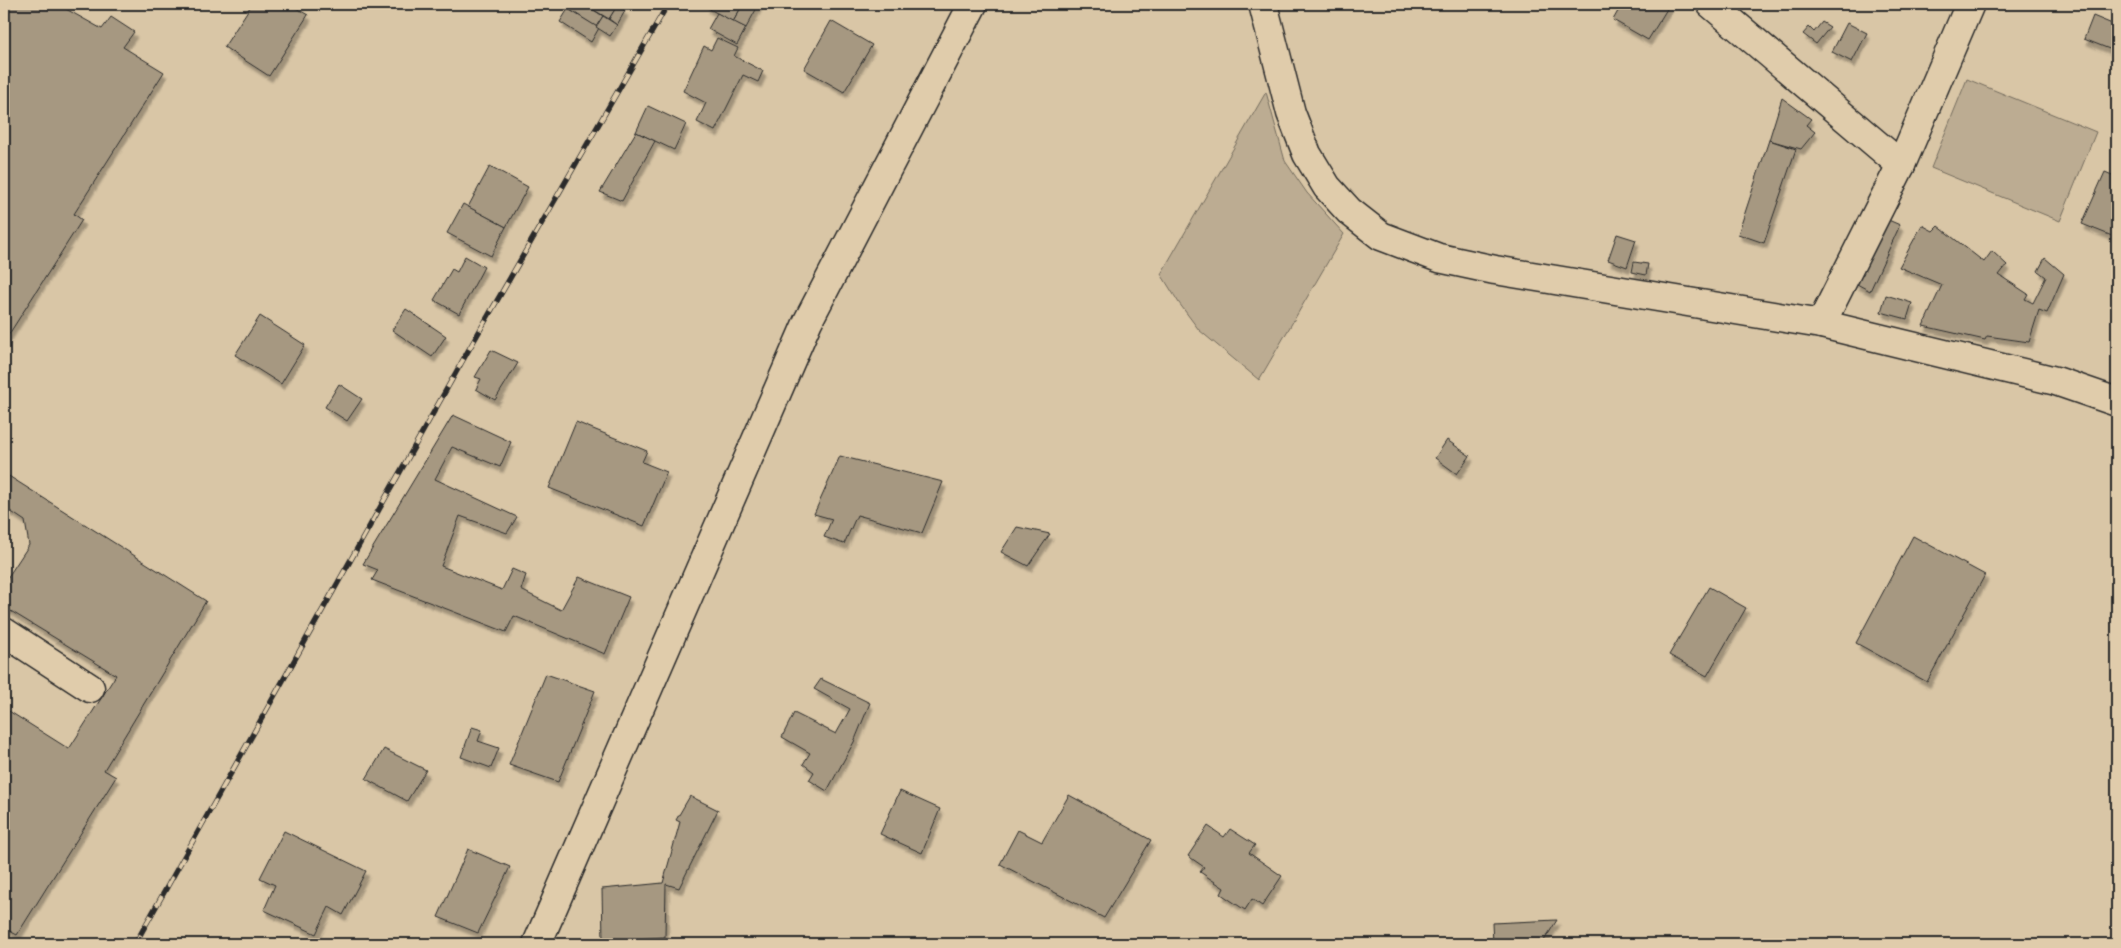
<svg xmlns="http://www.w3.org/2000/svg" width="2121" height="948" font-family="'Architects Daughter',sans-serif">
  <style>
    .green { fill: #bcac92; stroke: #746c5e }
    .building { fill: #a69881; stroke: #2b2b2b; filter: url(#shadow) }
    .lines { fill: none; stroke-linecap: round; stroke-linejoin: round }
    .minor-casing { stroke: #2b2b2b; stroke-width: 31 }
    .minor { stroke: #e0ccab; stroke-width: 28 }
    .rail-casing { stroke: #2b2b2b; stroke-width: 5.5 }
    .rail { stroke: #e0ccab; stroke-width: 4; stroke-dasharray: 11; stroke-linecap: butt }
  </style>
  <defs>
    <filter id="shadow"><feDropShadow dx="3" dy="5.5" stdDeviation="1" flood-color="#0004"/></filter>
  </defs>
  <rect width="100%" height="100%" fill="#d9c6a6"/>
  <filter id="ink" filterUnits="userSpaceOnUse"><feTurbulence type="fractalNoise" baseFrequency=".02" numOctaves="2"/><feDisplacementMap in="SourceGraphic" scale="10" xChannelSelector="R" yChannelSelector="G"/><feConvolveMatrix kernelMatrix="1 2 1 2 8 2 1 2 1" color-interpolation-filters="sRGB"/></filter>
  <g filter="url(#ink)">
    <!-- green -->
    <g class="green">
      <polygon points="1967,79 2096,132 2060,221 1931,168"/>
      <polygon points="1266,92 1285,161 1307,193 1344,234 1259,380 1199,330 1179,303 1161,274"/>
    </g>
    <!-- building -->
    <g class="building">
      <polygon points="4,4 57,4 102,29 111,17 134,32 123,47 164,72 74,214 82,220 4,342"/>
      <polygon points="252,4 289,4 308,15 269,76 224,47"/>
      <polygon points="565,4 584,4 603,16 596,27 564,6"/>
      <polygon points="584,4 614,4 617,6 609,19"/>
      <polygon points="708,4 743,4 733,22 706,7"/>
      <polygon points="743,4 759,4 746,28 733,22"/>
      <polygon points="1622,4 1670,4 1648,40 1613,20"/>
      <polygon points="617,6 625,11 617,25 609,19"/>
      <polygon points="568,9 599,28 591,42 560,22"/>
      <polygon points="717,13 746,28 737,45 708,29"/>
      <polygon points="603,16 617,25 610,36 596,27"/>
      <polygon points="2093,16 2117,26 2117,37 2112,50 2084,39"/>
      <polygon points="831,21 872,45 844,92 804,69"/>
      <polygon points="1822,22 1830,27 1816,44 1803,34 1809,27 1814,32"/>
      <polygon points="1847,23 1867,33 1852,62 1832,52"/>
      <polygon points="717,38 738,48 734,56 763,71 758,82 743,75 715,131 697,122 706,103 683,91 704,46 711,50"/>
      <polygon points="1782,98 1811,119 1806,125 1815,132 1801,149 1769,140"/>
      <polygon points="648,106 686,124 674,150 636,132"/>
      <polygon points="636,132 655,141 622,201 600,192"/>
      <polygon points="1769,140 1796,149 1764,243 1738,234"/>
      <polygon points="490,166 528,187 506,227 468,207"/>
      <polygon points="2105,172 2117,177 2117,175 2117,238 2082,224"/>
      <polygon points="463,204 506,227 491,256 447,233"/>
      <polygon points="1886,219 1900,225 1870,291 1855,283"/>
      <polygon points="1922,225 1933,231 1938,226 1984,262 1992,251 2007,265 1999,275 2028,294 2025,299 2033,303 2046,277 2038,271 2045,258 2064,274 2047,313 2039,310 2029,342 1987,336 1985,340 1923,326 1942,285 1899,267"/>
      <polygon points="1617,234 1636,240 1627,267 1608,260"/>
      <polygon points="465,256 484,267 459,314 434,300 452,269 457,272"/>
      <polygon points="1634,262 1648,264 1646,275 1632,272"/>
      <polygon points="1886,295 1912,303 1907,319 1881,312"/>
      <polygon points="406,309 446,336 432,357 392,330"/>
      <polygon points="260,316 305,345 281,384 235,355"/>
      <polygon points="491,350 518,363 495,400 476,389 481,379 475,377"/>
      <polygon points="339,384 362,399 347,421 325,407"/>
      <polygon points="453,415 511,442 500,467 452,447 435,479 517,517 507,533 460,516 441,566 502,590 512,569 526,575 521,590 561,610 579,577 629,597 605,654 514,616 506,632 372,580 378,570 363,564"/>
      <polygon points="576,422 647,451 642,462 667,472 644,526 549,488"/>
      <polygon points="1447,440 1470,456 1457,474 1435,458"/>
      <polygon points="840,456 943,482 922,533 857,515 844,544 824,537 832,519 814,514"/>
      <polygon points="4,473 206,601 104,770 116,777 17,935 4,928 4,708 69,749 116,675 4,607 4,583 29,545 25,521 4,507"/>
      <polygon points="1017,527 1050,534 1028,566 1001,552"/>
      <polygon points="1913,536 1985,575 1927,682 1856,643"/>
      <polygon points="1709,587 1746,608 1707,676 1669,655"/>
      <polygon points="546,674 595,691 558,782 509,765"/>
      <polygon points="821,679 870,703 854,742 827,791 809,780 814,772 803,764 810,753 782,737 794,713 836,734 850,709 814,689"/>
      <polygon points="472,727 482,730 478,741 499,748 491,768 461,757"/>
      <polygon points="384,749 426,770 407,801 366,779"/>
      <polygon points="900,791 940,809 922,853 880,834"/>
      <polygon points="1069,795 1151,840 1104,918 1000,864 1018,830 1042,842"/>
      <polygon points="690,796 718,810 679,888 666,884 665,937 603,941 602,889 663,883 680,822 676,820"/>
      <polygon points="1208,826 1224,837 1230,829 1255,845 1249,853 1282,876 1262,906 1252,899 1245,910 1221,894 1224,888 1200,872 1204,867 1188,856"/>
      <polygon points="284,831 366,871 343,915 329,907 316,934 264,910 275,885 260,878"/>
      <polygon points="468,849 510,867 478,933 438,917"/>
      <polygon points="1557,920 1542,944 1493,944 1492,923"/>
    </g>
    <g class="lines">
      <!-- minor casing -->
      <g class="minor-casing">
        <g id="minor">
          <polyline points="1263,4 1291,113 1307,154 1327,187 1349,211 1381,236 1439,258 1495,270 1821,324 2056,381 2117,402"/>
          <polyline points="1711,4 1901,165"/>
          <polyline points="1821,324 1901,165 1970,4"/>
          <polyline points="4,632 90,688"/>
          <polyline points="537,944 808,321 973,4"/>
        </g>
      </g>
      <!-- minor -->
      <use href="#minor" class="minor"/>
      <!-- rail casing -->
      <g class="rail-casing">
        <polyline id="rail" points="135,944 468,351 668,4"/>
      </g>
      <!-- rail -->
      <use href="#rail" class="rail"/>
    </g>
  </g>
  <!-- margin -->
  <rect width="2121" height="948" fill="none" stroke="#e0ccab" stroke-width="20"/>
  <rect x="10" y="10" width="2101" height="928" fill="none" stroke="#2b2b2b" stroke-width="2" filter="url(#ink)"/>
</svg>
